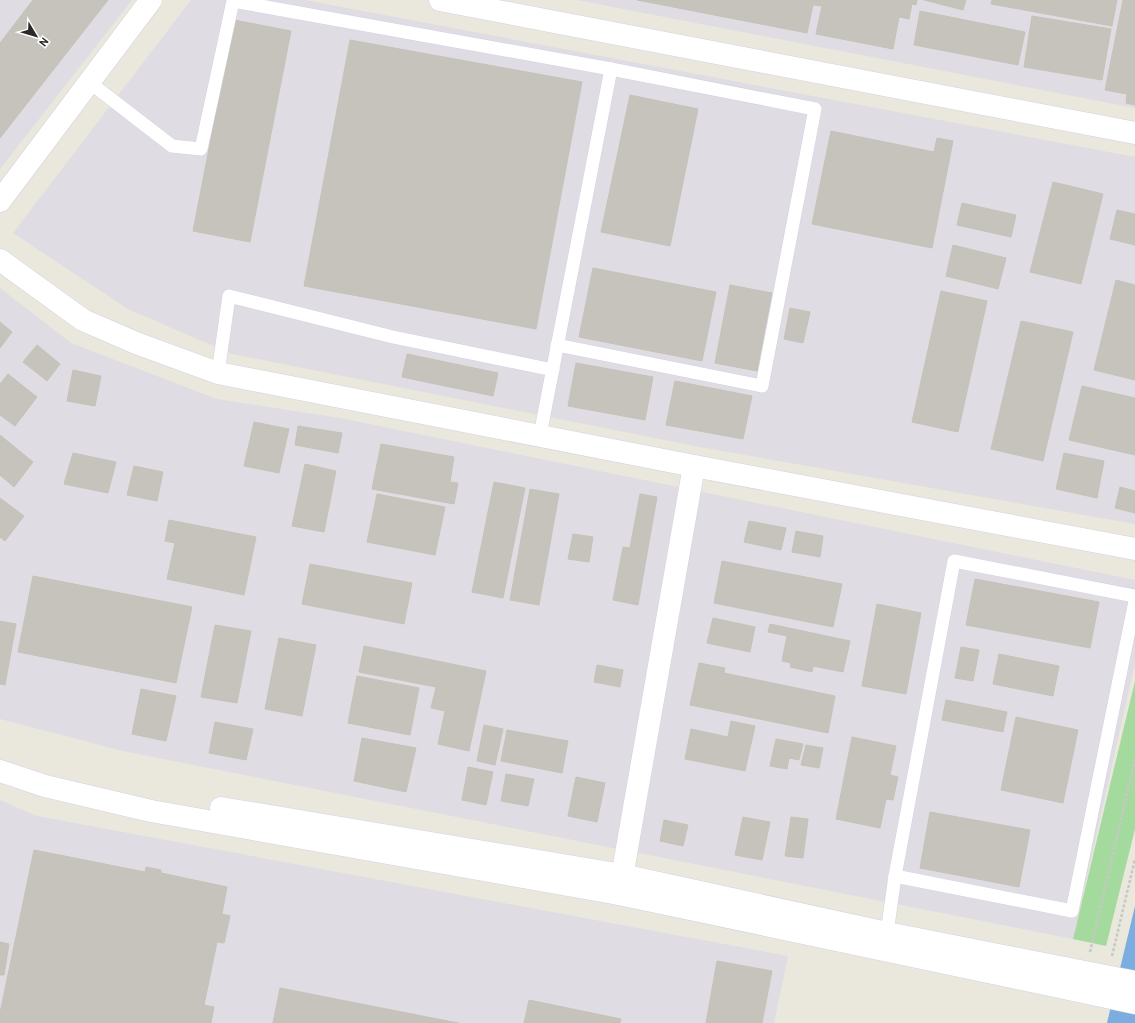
<svg xmlns="http://www.w3.org/2000/svg" width="1135" height="1023" font-family="Overpass,sans-serif">
  <style>
    .industrial { fill: #e0dce3 }
    .green { fill: #a5da9f }
    .water { fill: #7bade0 }
    .building { fill: #c5c3bc; stroke: #c5c3b6 }
    .lines { fill: none; stroke-linecap: round; stroke-linejoin: round }
    .lane-casing { stroke: #d2d2e0; stroke-width: 14 }
    .street-casing { stroke: #d2d2e0; stroke-width: 23 }
    .secondary-casing { stroke: #d2d2e0; stroke-width: 23 }
    .path { stroke: #c7c7c7; stroke-width: 2.5; stroke-dasharray: 3 2; stroke-linecap: butt }
    .lane { stroke: #fff; stroke-width: 13 }
    .street { stroke: #fff; stroke-width: 22 }
    .secondary { stroke: #fff; stroke-width: 22 }
  </style>
  <rect width="100%" height="100%" fill="#eae7dc"/>
  <!-- industrial -->
  <g class="industrial">
    <polygon points="0,0 132,0 0,169"/>
    <polygon points="191,0 305,0 1135,157 1135,524 700,447 232,354 128,309 13,233"/>
    <polygon points="577,0 1135,0 1135,108"/>
    <polygon points="0,288 71,343 217,399 340,418 1135,580 1135,663 1073,939 123,751 0,719"/>
    <polygon points="0,800 37,816 788,956 774,1023 0,1023"/>
  </g>
  <!-- green -->
  <polygon class="green" points="1135,681 1135,829 1106,946 1073,939"/>
  <!-- water -->
  <polygon class="water" points="1135,906 1135,1023 1107,1023"/>
  <!-- building -->
  <g class="building">
    <polygon points="33,0 108,0 0,138 0,43"/>
    <polygon points="637,0 917,0 916,5 912,4 909,19 899,17 893,49 816,34 822,6 813,5 807,33"/>
    <polygon points="924,0 966,0 963,10"/>
    <polygon points="992,0 1117,0 1112,26 991,4"/>
    <polygon points="1123,0 1135,0 1135,105 1126,103 1127,94 1105,90"/>
    <polygon points="920,11 1025,32 1018,65 914,45"/>
    <polygon points="1032,16 1111,29 1102,80 1024,67"/>
    <polygon points="234,20 291,31 250,242 193,231"/>
    <polygon points="350,40 582,82 536,329 304,286"/>
    <polygon points="630,95 698,109 670,246 601,232"/>
    <polygon points="831,131 934,152 937,138 953,141 932,248 812,224"/>
    <polygon points="1053,182 1103,194 1081,284 1030,272"/>
    <polygon points="962,203 1016,215 1011,237 957,225"/>
    <polygon points="1117,210 1135,214 1135,245 1110,239"/>
    <polygon points="953,245 1006,258 998,289 946,276"/>
    <polygon points="593,268 716,292 702,361 579,337"/>
    <polygon points="1116,280 1135,285 1135,380 1094,370"/>
    <polygon points="730,285 772,293 757,371 715,363"/>
    <polygon points="941,291 987,301 958,432 912,422"/>
    <polygon points="790,308 810,312 803,343 784,339"/>
    <polygon points="1021,321 1073,332 1043,461 991,449"/>
    <polygon points="0,322 12,332 0,348"/>
    <polygon points="37,345 60,364 47,381 23,362"/>
    <polygon points="407,354 498,373 493,396 402,377"/>
    <polygon points="576,363 653,377 645,420 568,406"/>
    <polygon points="73,370 101,376 95,406 67,401"/>
    <polygon points="8,374 37,397 15,426 0,415 0,384"/>
    <polygon points="675,381 752,396 743,439 666,425"/>
    <polygon points="1082,386 1135,398 1135,455 1069,440"/>
    <polygon points="254,422 289,429 279,473 244,466"/>
    <polygon points="298,426 342,433 338,453 295,445"/>
    <polygon points="0,435 33,462 14,487 0,475"/>
    <polygon points="381,444 454,457 450,482 458,483 454,504 372,489"/>
    <polygon points="73,453 116,462 108,493 64,484"/>
    <polygon points="1064,453 1104,461 1097,498 1056,489"/>
    <polygon points="305,464 336,471 324,532 292,526"/>
    <polygon points="134,466 163,472 157,501 127,495"/>
    <polygon points="494,482 525,488 503,598 472,592"/>
    <polygon points="1120,487 1135,491 1135,513 1115,508"/>
    <polygon points="530,489 559,494 539,605 510,600"/>
    <polygon points="377,494 445,507 435,555 367,542"/>
    <polygon points="640,494 657,497 638,605 613,600 623,547 630,548"/>
    <polygon points="0,498 24,516 5,541 0,537"/>
    <polygon points="169,520 256,537 244,595 167,579 175,543 165,541"/>
    <polygon points="749,521 786,528 781,550 744,542"/>
    <polygon points="796,531 823,536 820,557 792,552"/>
    <polygon points="573,534 593,537 589,562 568,559"/>
    <polygon points="722,561 842,584 833,627 714,603"/>
    <polygon points="310,564 412,583 404,624 302,604"/>
    <polygon points="33,576 192,607 176,683 18,652"/>
    <polygon points="975,579 1099,602 1090,648 966,625"/>
    <polygon points="877,604 921,613 906,694 862,686"/>
    <polygon points="713,618 755,627 750,652 707,643"/>
    <polygon points="0,621 16,624 5,685 0,684"/>
    <polygon points="770,624 850,641 843,672 813,666 812,672 790,667 791,663 782,661 787,636 768,632"/>
    <polygon points="215,625 251,631 237,703 201,697"/>
    <polygon points="279,638 316,645 302,716 265,709"/>
    <polygon points="364,646 486,671 469,751 438,744 445,711 431,708 436,687 359,672"/>
    <polygon points="961,647 979,650 973,681 955,678"/>
    <polygon points="999,654 1059,666 1053,696 993,684"/>
    <polygon points="699,663 725,668 724,673 835,696 828,733 690,705"/>
    <polygon points="597,665 623,670 620,687 594,682"/>
    <polygon points="357,676 419,688 410,735 348,723"/>
    <polygon points="141,689 176,696 166,741 132,734"/>
    <polygon points="946,700 1007,712 1003,732 942,720"/>
    <polygon points="1016,717 1078,730 1063,803 1001,790"/>
    <polygon points="731,721 755,726 745,771 685,759 691,729 728,737"/>
    <polygon points="215,722 253,729 246,760 209,753"/>
    <polygon points="484,725 503,729 495,765 477,761"/>
    <polygon points="507,730 568,741 562,773 501,761"/>
    <polygon points="852,737 896,746 890,775 898,777 893,800 886,799 880,828 836,819"/>
    <polygon points="362,738 416,748 406,792 354,781"/>
    <polygon points="776,739 803,744 799,760 789,758 787,769 770,766"/>
    <polygon points="806,745 823,748 819,768 801,765"/>
    <polygon points="468,767 493,772 486,805 462,800"/>
    <polygon points="506,774 534,779 528,806 501,801"/>
    <polygon points="576,777 605,783 597,822 568,816"/>
    <polygon points="930,812 1030,830 1019,887 920,868"/>
    <polygon points="743,817 770,822 762,860 735,855"/>
    <polygon points="791,817 808,819 803,858 785,856"/>
    <polygon points="664,820 688,825 683,846 660,841"/>
    <polygon points="34,850 145,872 146,867 161,870 161,873 227,887 222,914 230,916 224,943 217,942 204,1005 214,1007 211,1023 0,1023 0,1013"/>
    <polygon points="0,942 9,944 4,975 0,975"/>
    <polygon points="717,961 772,971 762,1023 706,1023"/>
    <polygon points="280,988 458,1023 273,1023"/>
    <polygon points="529,1000 621,1019 620,1023 524,1023"/>
  </g>
  <g class="lines">
    <!-- lane casing -->
    <g class="lane-casing">
      <g id="lane">
        <polyline points="89,82 172,146 201,149 233,1 611,69 815,109 762,386 557,345"/>
        <polyline points="218,373 229,296 393,337 553,370"/>
        <polyline points="540,435 611,69"/>
        <polyline points="895,876 1072,911 1135,601"/>
        <polyline points="887,933 895,876 954,561 1135,596"/>
      </g>
    </g>
    <!-- street casing -->
    <g class="street-casing">
      <g id="street">
        <polyline points="440,0 1135,133"/>
        <polyline points="0,201 151,0"/>
        <polyline points="0,260 83,320 136,343 218,373 694,466 1135,549"/>
        <polyline points="619,894 694,466"/>
      </g>
    </g>
    <!-- secondary casing -->
    <g class="secondary-casing">
      <g id="secondary">
        <polyline points="0,771 45,786 151,811 619,894 1135,1003"/>
        <polyline points="221,808 622,875 887,933 1135,982"/>
      </g>
    </g>
    <!-- path -->
    <g class="path">
      <polyline points="1090,952 1135,759"/>
      <polyline points="1112,956 1135,859"/>
    </g>
    <!-- lane -->
    <use href="#lane" class="lane"/>
    <!-- street -->
    <use href="#street" class="street"/>
    <!-- secondary -->
    <use href="#secondary" class="secondary"/>
  </g>
  <!-- north arrow -->
  <g transform="translate(36 36) rotate(128)" stroke="#ffffff" stroke-width="3" paint-order="stroke">
  <path d="M0-3L7 15L0 10L-7 15Z" fill="#292929"/>
  <text y="-6" font-size="11" font-weight="bold" text-anchor="middle" fill="#292929">N</text>
  </g>
</svg>
